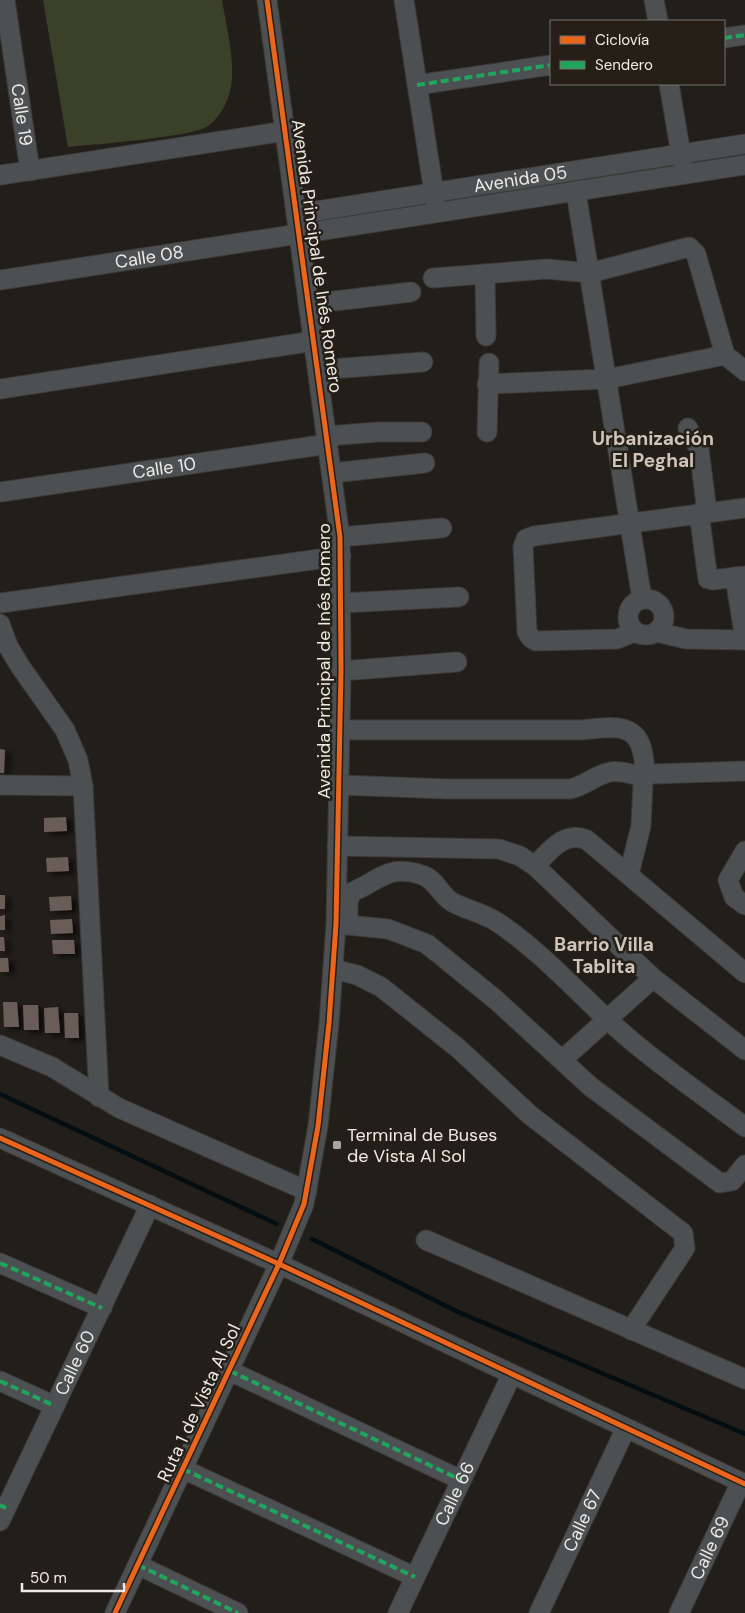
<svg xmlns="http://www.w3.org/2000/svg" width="745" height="1613" font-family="'DM Sans',sans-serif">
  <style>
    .green { fill: #3b4129 }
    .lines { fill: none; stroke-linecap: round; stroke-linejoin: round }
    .stream { stroke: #030e13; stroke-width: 4.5 }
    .building { fill: #6a5d59; filter: url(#shadow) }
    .minor-casing { stroke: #3e3b37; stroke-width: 21 }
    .minor { stroke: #4c5053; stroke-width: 19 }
    .quiet { stroke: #20a55d; stroke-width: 4; stroke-dasharray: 8 4; stroke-linecap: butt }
    .cycleway-casing { stroke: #251f17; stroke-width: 8 }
    .cycleway { stroke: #eb651d; stroke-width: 5 }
    .poi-dot { fill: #a7a39e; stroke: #251f17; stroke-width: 2 }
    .labels { text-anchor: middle; stroke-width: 5; stroke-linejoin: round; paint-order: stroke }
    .street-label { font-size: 18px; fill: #eeeae5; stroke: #251f17 }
    .poi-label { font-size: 18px; fill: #eeeae5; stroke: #251f17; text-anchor: start }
    .neighbourhood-label { font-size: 19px; font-weight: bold; fill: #cec5bb; stroke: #251f17 }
  </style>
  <defs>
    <filter id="shadow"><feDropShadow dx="5.5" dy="3" stdDeviation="2.5" flood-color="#0009"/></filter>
  </defs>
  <rect width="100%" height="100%" fill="#221e1a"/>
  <!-- green -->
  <path class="green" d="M43,0h179c4,25 15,67 8,91 -3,13 -11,27 -22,35 -19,12 -113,18 -140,21z"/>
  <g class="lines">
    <!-- stream -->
    <g class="stream">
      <polyline points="697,163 745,155"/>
      <polyline points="591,179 624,174"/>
      <polyline points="516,191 586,179"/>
      <polyline points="0,1094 277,1224"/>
      <polyline points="312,1239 456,1311 745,1434"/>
    </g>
  </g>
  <!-- building -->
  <g class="building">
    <polygon points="0,749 5,750 4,773 0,773"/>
    <polygon points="66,817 67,831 44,832 44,818"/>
    <polygon points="68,857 69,871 47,872 46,858"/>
    <rect x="0" y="895" width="5" height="14"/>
    <polygon points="71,896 72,910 50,911 49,897"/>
    <polygon points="5,915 5,930 0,930 0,916"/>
    <polygon points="72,919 73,933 51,934 50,920"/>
    <polygon points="0,937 4,937 5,951 0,951"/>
    <polygon points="52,940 74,940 75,954 53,954"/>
    <polygon points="0,958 8,958 9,972 0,972"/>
    <polygon points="3,1002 17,1002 19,1027 4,1027"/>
    <polygon points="23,1005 38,1005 39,1030 24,1030"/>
    <polygon points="58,1007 60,1033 45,1033 44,1008"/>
    <polygon points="64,1013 78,1013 79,1038 65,1038"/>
  </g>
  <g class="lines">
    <!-- minor casing -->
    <g class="minor-casing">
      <g id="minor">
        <path id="s1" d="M5,0l25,171"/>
        <polyline points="404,0 436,206"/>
        <polyline points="654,0 658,21"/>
        <polyline points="724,38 745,35"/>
        <polyline points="669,84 683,166"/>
        <polyline points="417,85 551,65"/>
        <polyline points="0,175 286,131"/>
        <polyline points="576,192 642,599"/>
        <path id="s2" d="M297,214l448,-70"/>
        <polyline points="485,274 486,336"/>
        <polyline points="433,278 547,269 590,273 689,247 696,254 725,355 745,371"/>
        <path id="s3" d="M0,280l745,-115"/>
        <polyline points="309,304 411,292"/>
        <polyline points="318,370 423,362"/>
        <polyline points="487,384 607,379 725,355"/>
        <polyline points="0,389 314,341"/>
        <polyline points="688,428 699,449 707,512"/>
        <polyline points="487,432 489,363"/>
        <polyline points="327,436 378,432 422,432"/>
        <polyline points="332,473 425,463"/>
        <path id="s4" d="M0,492l328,-48"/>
        <polyline points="699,513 708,579 713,580 745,576"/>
        <polyline points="340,537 442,528"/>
        <polyline points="735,577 745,640"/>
        <circle cx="646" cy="617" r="18"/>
        <polyline points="0,603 341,556"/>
        <polyline points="341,603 459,597"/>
        <polyline points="0,624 8,646 20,666 65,730 78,760 83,786 99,1097"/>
        <polyline points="635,632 617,639 536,641 531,638 527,632 523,547 526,539 534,536 745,508"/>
        <polyline points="657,632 686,639 745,640"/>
        <polyline points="341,671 457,662"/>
        <path d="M340,730h240c27,-2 58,-11 63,25 2,10 3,18 0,27l-2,44 -12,48"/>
        <polyline points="0,785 83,786"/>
        <path d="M339,785l110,4h121c15,-3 25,-14 40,-17 13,-3 25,5 36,4 2,0 5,-2 7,-2l92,-3"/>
        <polyline points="337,846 499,849 520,856 535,866 653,978 745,1050"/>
        <polyline points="745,851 728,880 734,897 745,905"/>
        <path d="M535,866c14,-15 30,-36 52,-26l158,133"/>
        <polyline points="337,924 388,929 427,944 496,1000 591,1087 720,1183 732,1181 745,1165"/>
        <path d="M348,924v-23l4,-9c29,-12 35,-28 70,-17 14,4 18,20 30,27 15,8 31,11 45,20 51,34 90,82 136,120 36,30 75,57 112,85"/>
        <polyline points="333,969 357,975 381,987 459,1049 530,1115 683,1233 685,1248 631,1330"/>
        <polyline points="0,1045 52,1067 119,1108 307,1191"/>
        <polyline points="562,1060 653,978"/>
        <polyline points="0,1138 279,1264 745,1484"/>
        <polyline points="426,1240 745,1379"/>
        <polyline points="0,1263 102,1308"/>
        <polyline points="230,1371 461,1480"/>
        <polyline points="0,1381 55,1406"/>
        <polyline points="183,1469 415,1577"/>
        <path id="s5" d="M0,1521l150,-316"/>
        <polyline points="138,1565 238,1613"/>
        <polyline points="115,1613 279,1264 304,1204 318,1126 329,1023 336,924 341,671 340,537 267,0"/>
        <path id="s6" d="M398,1613l114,-239"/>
        <path id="s7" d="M539,1613l87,-185"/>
        <path id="s8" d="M679,1613l62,-131"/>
      </g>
    </g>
    <!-- minor -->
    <use href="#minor" class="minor"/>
    <!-- quiet -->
    <g class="quiet">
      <polyline points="724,38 745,35"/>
      <polyline points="417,85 551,65"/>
      <polyline points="0,1263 102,1308"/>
      <polyline points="230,1371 461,1480"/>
      <polyline points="0,1381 55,1406"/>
      <polyline points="183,1469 415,1577"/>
      <polyline points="0,1505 6,1508"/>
      <polyline points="138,1565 238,1613"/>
    </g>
    <!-- cycleway casing -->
    <g class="cycleway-casing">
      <g id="cycleway">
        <polyline points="0,1138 279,1264 745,1484"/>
        <polyline points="115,1613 279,1264 304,1204 318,1126 329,1023 336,924 341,671 340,537 267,0"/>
      </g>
    </g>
    <!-- cycleway -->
    <use href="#cycleway" class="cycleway"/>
  </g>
  <!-- markers -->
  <rect class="poi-dot" x="332" y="1140" width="10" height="10" rx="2.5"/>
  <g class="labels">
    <!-- street labels -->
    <g class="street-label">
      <text dy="6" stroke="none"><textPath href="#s1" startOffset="116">Calle 19</textPath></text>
      <text dy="6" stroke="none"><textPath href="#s2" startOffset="226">Avenida 05</textPath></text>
      <text transform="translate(317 256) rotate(82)" y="6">Avenida Principal de Inés Romero</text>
      <text dy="6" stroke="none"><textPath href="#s3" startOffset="151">Calle 08</textPath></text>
      <text dy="6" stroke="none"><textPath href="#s4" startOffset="166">Calle 10</textPath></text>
      <text transform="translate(324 661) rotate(-90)" y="6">Avenida Principal de Inés Romero</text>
      <text dy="6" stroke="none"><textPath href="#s5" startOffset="175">Calle 60</textPath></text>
      <text transform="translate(199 1403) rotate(-65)" y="6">Ruta 1 de Vista Al Sol</text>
      <text dy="6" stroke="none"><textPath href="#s6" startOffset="132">Calle 66</textPath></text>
      <text dy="6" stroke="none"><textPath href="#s7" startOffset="102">Calle 67</textPath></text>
      <text dy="6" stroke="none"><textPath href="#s8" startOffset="72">Calle 69</textPath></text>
    </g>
    <!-- poi labels -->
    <g class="poi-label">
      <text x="347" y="1141">Terminal de Buses<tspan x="347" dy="21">de Vista Al Sol</tspan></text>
    </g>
    <!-- neighbourhood labels -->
    <g class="neighbourhood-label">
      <text x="653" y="445">Urbanización<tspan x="653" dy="22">El Peghal</tspan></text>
      <text x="604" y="951">Barrio Villa<tspan x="604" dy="22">Tablita</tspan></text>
    </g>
  </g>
  <!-- legend -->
  <rect x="550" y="20" width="175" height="65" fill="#251f17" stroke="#757069"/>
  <rect x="560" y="36" width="25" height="8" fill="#eb651d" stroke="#757069"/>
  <text x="595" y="45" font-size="15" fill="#eeeae5">Ciclovía</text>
  <rect x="560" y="61" width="25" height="8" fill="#20a55d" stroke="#757069"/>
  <text x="595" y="70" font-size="15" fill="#eeeae5">Sendero</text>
  <!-- scale -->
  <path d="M22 1583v8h102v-8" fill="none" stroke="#eeeae5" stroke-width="2.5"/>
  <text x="30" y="1583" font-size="15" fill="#eeeae5" stroke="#251f17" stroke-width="4" paint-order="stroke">50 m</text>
</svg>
